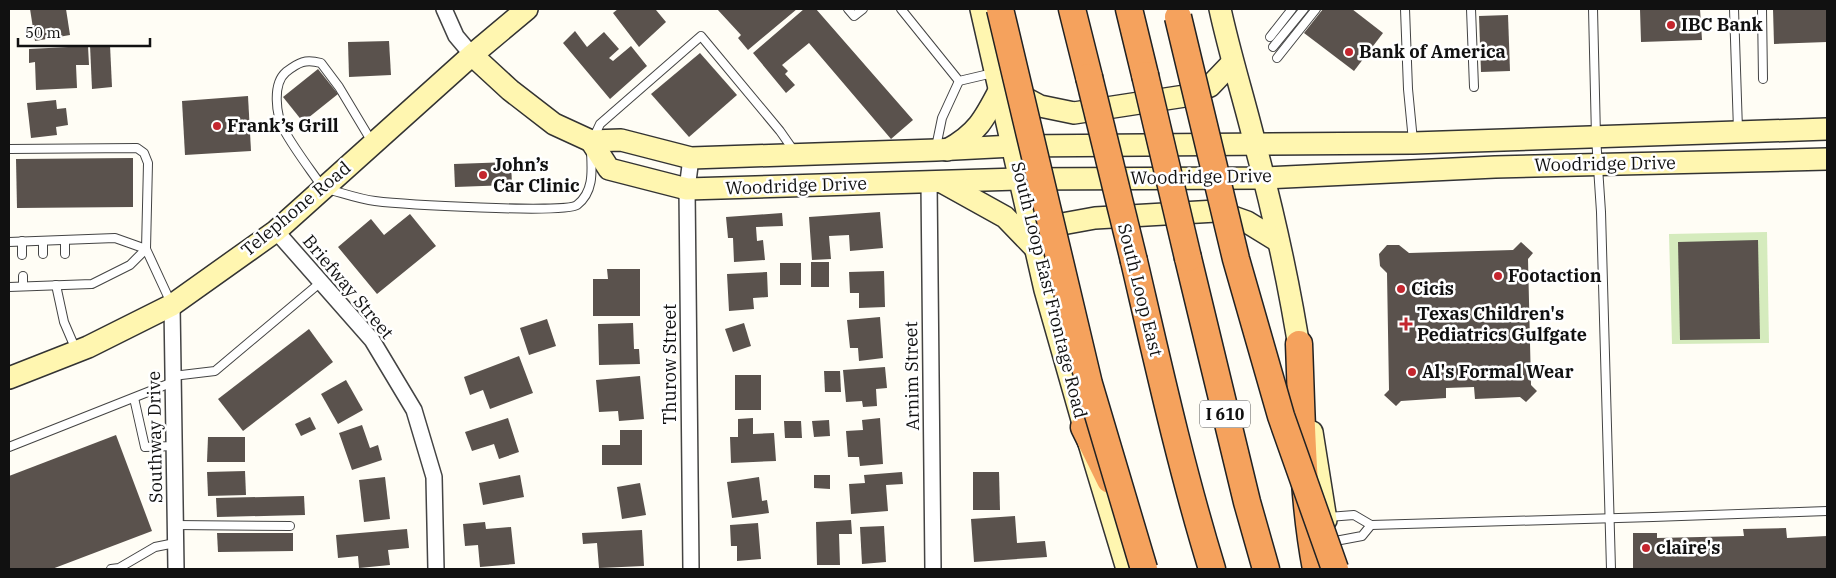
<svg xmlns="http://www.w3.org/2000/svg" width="1836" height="578" font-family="'IBM Plex Serif',serif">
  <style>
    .green { fill: #d5ebbd }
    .building { fill: #5a524d }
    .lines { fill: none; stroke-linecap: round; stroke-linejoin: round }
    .service-casing { stroke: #444; stroke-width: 10 }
    .minor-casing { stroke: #444; stroke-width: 18 }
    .secondary-casing { stroke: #333; stroke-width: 24 }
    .motorway-casing { stroke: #222; stroke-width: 29 }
    .service { stroke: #fff; stroke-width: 8 }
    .minor { stroke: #fff; stroke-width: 15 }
    .secondary { stroke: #fff6b0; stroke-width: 21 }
    .motorway { stroke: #f5a25d; stroke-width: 26 }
    .motorway-bridge-casing { stroke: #222; stroke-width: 29; stroke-linecap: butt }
    .motorway-bridge { stroke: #f5a25d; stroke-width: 26 }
    .poi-dot { fill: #c4262e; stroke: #fff; stroke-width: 2 }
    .labels { text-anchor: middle; stroke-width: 5; stroke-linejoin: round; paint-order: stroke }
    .shield { fill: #fff; stroke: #585858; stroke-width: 1 }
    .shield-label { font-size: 16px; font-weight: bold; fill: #111 }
    .poi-label { font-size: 18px; font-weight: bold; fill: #111; stroke: #fff; text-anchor: start }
    .street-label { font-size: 18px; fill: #111; stroke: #fff }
  </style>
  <rect width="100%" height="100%" fill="#fffdf5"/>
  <!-- green -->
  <polygon class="green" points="1767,232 1769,343 1672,344 1669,234"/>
  <!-- building -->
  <g class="building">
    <polygon points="30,9 66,9 70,35 35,41"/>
    <polygon points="618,9 657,9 656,10 666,22 639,47 613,13"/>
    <polygon points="717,9 797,9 748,50 738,38 741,35"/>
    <polygon points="804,9 816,9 913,120 891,139 809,43 782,65 788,71 785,74 795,85 786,93 753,53"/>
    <polygon points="1323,9 1352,9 1383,33 1354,71 1304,33"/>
    <polygon points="1700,9 1702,40 1641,42 1640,10"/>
    <polygon points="1773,9 1827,9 1827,42 1774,44"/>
    <polygon points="1508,15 1510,71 1481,72 1479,16"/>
    <polygon points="575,31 587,47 604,32 619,49 609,58 613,61 631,46 647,66 610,99 563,43"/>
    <polygon points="389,41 391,75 349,77 348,42"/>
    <polygon points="90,45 110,45 112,87 92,89"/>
    <polygon points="88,46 89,65 76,65 77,88 36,90 35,62 29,63 29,49"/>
    <polygon points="700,53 737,95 689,137 651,94"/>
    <polygon points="318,69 338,94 303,122 283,97"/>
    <polygon points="248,96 251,151 185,155 182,101"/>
    <polygon points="56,100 57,109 66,108 68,125 56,127 57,135 31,138 27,103"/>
    <polygon points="133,158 133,207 17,208 16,159"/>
    <polygon points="511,162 512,185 455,187 454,164"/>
    <polygon points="880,212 883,248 850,251 849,235 829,236 831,259 812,260 809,217"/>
    <polygon points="782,213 783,226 756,227 757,241 763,240 765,260 734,262 733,238 728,238 726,217"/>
    <polygon points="410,214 436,246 377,294 338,247 371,219 384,235"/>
    <polygon points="1758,240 1760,339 1680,340 1678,242"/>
    <polygon points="1521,242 1533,253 1528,259 1531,385 1537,391 1526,402 1520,397 1475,399 1474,387 1446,388 1446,398 1401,401 1396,406 1384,395 1389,390 1387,273 1380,266 1379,254 1387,245 1399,245 1409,253 1513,250"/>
    <rect x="811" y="262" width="18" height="25"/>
    <rect x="780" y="263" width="21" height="22"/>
    <polygon points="607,269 640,269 640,316 593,316 593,279 608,279"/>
    <polygon points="884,271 885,307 859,308 859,293 850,293 849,272"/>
    <polygon points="767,272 768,297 753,298 754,309 729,311 727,274"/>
    <polygon points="880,317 883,358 859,361 858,348 850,348 847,320"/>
    <polygon points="547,319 556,346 529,355 520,328"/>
    <polygon points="633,323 634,349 639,349 640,364 599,365 598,324"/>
    <polygon points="744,323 751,346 733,352 725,329"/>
    <polygon points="309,329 333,362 243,431 218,399"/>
    <polygon points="519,356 533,393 490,409 483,390 470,395 464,377"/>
    <polygon points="885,367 887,388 876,389 877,406 863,407 862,401 846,402 843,370"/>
    <polygon points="824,371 840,371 841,392 825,392"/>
    <rect x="735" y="375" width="26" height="35"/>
    <polygon points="640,376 644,419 619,421 618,411 599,412 596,380"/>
    <polygon points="346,380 363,410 338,424 321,394"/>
    <polygon points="310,417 316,429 301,436 295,424"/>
    <polygon points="508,418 519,452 499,459 494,444 472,451 465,432"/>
    <polygon points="753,418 753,434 774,433 776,461 731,463 730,437 738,437 738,419"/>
    <polygon points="880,418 883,464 860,466 859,457 848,457 846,431 863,430 862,420"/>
    <polygon points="829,420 830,436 814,437 812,421"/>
    <polygon points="784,421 801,421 802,438 785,438"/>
    <polygon points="362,425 370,448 378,445 382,460 352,470 339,433"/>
    <polygon points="620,430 642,430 642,465 602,465 602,445 620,445"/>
    <polygon points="116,435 152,531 52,569 9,569 9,476"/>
    <polygon points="208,437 245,437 245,462 207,462"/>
    <polygon points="245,471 246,495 208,496 207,472"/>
    <polygon points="902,472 903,484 886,485 888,511 851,514 849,484 865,483 864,475"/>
    <polygon points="973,472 999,472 1000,510 973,510"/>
    <polygon points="520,475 524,497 483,505 479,483"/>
    <polygon points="814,475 830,475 830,489 814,488"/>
    <polygon points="385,477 390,519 364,522 359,480"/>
    <polygon points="759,477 762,501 767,500 769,513 732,518 727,482"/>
    <polygon points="640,483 646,515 622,519 617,487"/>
    <polygon points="304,496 305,515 217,517 216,498"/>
    <polygon points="1015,516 1017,543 1045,541 1047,557 974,562 971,519"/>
    <polygon points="851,520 852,534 839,534 840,565 817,565 816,522"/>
    <polygon points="485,522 486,529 511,527 515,564 480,567 478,545 465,546 463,524"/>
    <polygon points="758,523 761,559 737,561 737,546 731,546 730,525"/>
    <polygon points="884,526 886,562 862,564 860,527"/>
    <polygon points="1786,528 1787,538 1827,536 1827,569 1633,569 1633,533 1657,533 1657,538 1744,536 1743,529"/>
    <polygon points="407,529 409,548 388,550 390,565 359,568 358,556 338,558 336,535"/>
    <polygon points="642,530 644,566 599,568 597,543 583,544 582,533"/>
    <polygon points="217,533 293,533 293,551 218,552"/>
  </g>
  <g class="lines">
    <!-- service casing -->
    <g class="service-casing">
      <g id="service">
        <polyline points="848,9 854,16 863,9"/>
        <polyline points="901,9 959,81 993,73"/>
        <polyline points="1405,9 1408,89 1413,141"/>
        <polyline points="1471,9 1474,87"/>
        <polyline points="1593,9 1596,137 1601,212 1611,569"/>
        <polyline points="1734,9 1738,130"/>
        <polyline points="1762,9 1763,79"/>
        <polyline points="1270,37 1292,9"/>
        <polyline points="1273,47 1304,9"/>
        <polyline points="1277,58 1316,9"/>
        <polyline points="593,139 600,124 701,36 780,131 794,151"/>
        <path d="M372,142l-33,-55 -18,-24c-16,-4 -22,-1 -35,9 -14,12 -10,43 -2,58 11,20 26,39 39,58 17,4 35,11 52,13 24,3 190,13 202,4 17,-13 15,-34 14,-53"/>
        <polyline points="936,147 942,118 959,81"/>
        <polyline points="9,149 137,148 144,153 148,163 146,249 171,303"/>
        <polyline points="65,240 65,254"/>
        <polyline points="22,241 22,255"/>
        <polyline points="43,241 43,254"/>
        <polyline points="9,242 115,238 146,249 130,265 92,284 9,287"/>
        <polyline points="23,276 23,286"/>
        <polyline points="56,285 64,322 76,350"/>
        <polyline points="173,376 215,371 321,282"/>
        <polyline points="134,398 145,447 174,446"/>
        <polyline points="9,447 173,382"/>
        <polyline points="1328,517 1354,515 1371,525 1653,517 1827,511"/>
        <polyline points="175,525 290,526"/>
        <polyline points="1330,542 1362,536 1371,525"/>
        <polyline points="111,569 119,568 155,547 175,543"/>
      </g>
    </g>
    <!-- minor casing -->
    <g class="minor-casing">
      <g id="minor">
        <polyline points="444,9 456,36 472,55"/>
        <polyline points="929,182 933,569"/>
        <polyline points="276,231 372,340 414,410 434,477 436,569"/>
        <polyline points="172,305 176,569"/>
        <polyline points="691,569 687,189 691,158"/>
      </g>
    </g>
    <!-- secondary casing -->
    <g class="secondary-casing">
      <g id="secondary">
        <polyline points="981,9 1045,290 1084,427 1127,569"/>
        <path d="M1220,9c10,46 24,90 35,135 19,71 35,143 46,216"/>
        <polyline points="472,55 510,90 554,124 591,141 621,140 691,158 936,150 1013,146 1413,143 1827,129"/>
        <polyline points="1010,90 1040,106 1074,113 1185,96 1210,86 1232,63"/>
        <polyline points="591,141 609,169 687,189 1019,179 1264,178 1495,167 1827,159"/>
        <path d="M947,150c30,-16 38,-32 53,-61"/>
        <polyline points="942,182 1005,217 1035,248 1062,224 1095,218 1216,211 1247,222 1278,241"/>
        <polyline points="9,378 88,347 172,305 276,231 472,55 527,9"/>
        <polyline points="1312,432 1326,520"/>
      </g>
    </g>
    <!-- motorway casing -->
    <g class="motorway-casing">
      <g id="motorway">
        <polyline points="1072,9 1089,77"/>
        <polyline points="1129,9 1145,75"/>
        <polyline points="1188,258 1247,502 1266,569"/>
        <path d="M1134,261c24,103 47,207 78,308"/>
        <path d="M1299,344c3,75 3,152 17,225"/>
        <polyline points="1084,427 1110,480"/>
      </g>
    </g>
    <!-- service -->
    <use href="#service" class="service"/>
    <!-- minor -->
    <use href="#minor" class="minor"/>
    <!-- secondary -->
    <use href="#secondary" class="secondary"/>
    <!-- motorway -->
    <use href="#motorway" class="motorway"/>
    <!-- motorway-bridge casing -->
    <g class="motorway-bridge-casing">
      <g id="motorway-bridge">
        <polyline points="1000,9 1089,384 1144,569"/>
        <polyline points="1178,17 1236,259 1281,416 1335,569"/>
        <polyline points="1145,75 1188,258"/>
        <polyline points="1089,77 1134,261"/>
      </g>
    </g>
    <!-- motorway-bridge -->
    <use href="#motorway-bridge" class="motorway-bridge"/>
  </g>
  <!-- markers -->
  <g class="poi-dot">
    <circle cx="1671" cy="25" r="5"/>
    <circle cx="1349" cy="52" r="5"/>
    <circle cx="217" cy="126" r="5"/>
    <circle cx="483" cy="175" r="5"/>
    <circle cx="1498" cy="276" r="5"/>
    <circle cx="1401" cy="289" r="5"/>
    <path d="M1403.5 316.5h5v5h5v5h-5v5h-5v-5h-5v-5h5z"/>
    <circle cx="1412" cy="372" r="5"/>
    <circle cx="1646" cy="548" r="5"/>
  </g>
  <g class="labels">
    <!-- shield labels -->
    <rect class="shield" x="1200" y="400.5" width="50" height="27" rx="4"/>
    <g class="shield-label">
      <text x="1225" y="420">I 610</text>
    </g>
    <!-- poi labels -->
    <g class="poi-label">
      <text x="1681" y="31">IBC Bank</text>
      <text x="1359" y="58">Bank of America</text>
      <text x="227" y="132">Frank’s Grill</text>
      <text x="493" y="171">John’s<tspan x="493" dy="21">Car Clinic</tspan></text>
      <text x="1508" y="282">Footaction</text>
      <text x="1411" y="295">Cicis</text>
      <text x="1417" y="320">Texas Children's<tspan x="1417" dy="21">Pediatrics Gulfgate</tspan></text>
      <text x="1422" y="378">Al's Formal Wear</text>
      <text x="1656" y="554">claire's</text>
    </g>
    <!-- street labels -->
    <g class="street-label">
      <text transform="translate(1605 164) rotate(-1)" y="6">Woodridge Drive</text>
      <text transform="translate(1201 177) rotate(-1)" y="6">Woodridge Drive</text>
      <text transform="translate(796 186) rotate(-2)" y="6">Woodridge Drive</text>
      <text transform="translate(296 209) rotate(-40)" y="6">Telephone Road</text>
      <text transform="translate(348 287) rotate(50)" y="6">Briefway Street</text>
      <text transform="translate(1049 290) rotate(76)" y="6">South Loop East Frontage Road</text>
      <text transform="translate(1140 290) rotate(76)" y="6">South Loop East</text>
      <text transform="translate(670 364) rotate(-90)" y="6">Thurow Street</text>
      <text transform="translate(912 376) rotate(-91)" y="6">Arnim Street</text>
      <text transform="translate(155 437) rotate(-91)" y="6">Southway Drive</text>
    </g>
  </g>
  <!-- border -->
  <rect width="1836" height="578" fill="none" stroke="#111111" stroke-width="20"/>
  <!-- scale -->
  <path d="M18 38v8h132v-8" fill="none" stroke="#111111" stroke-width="2.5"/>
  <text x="25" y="38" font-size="15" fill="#111111" stroke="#ffffff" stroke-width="4" paint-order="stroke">50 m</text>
</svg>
